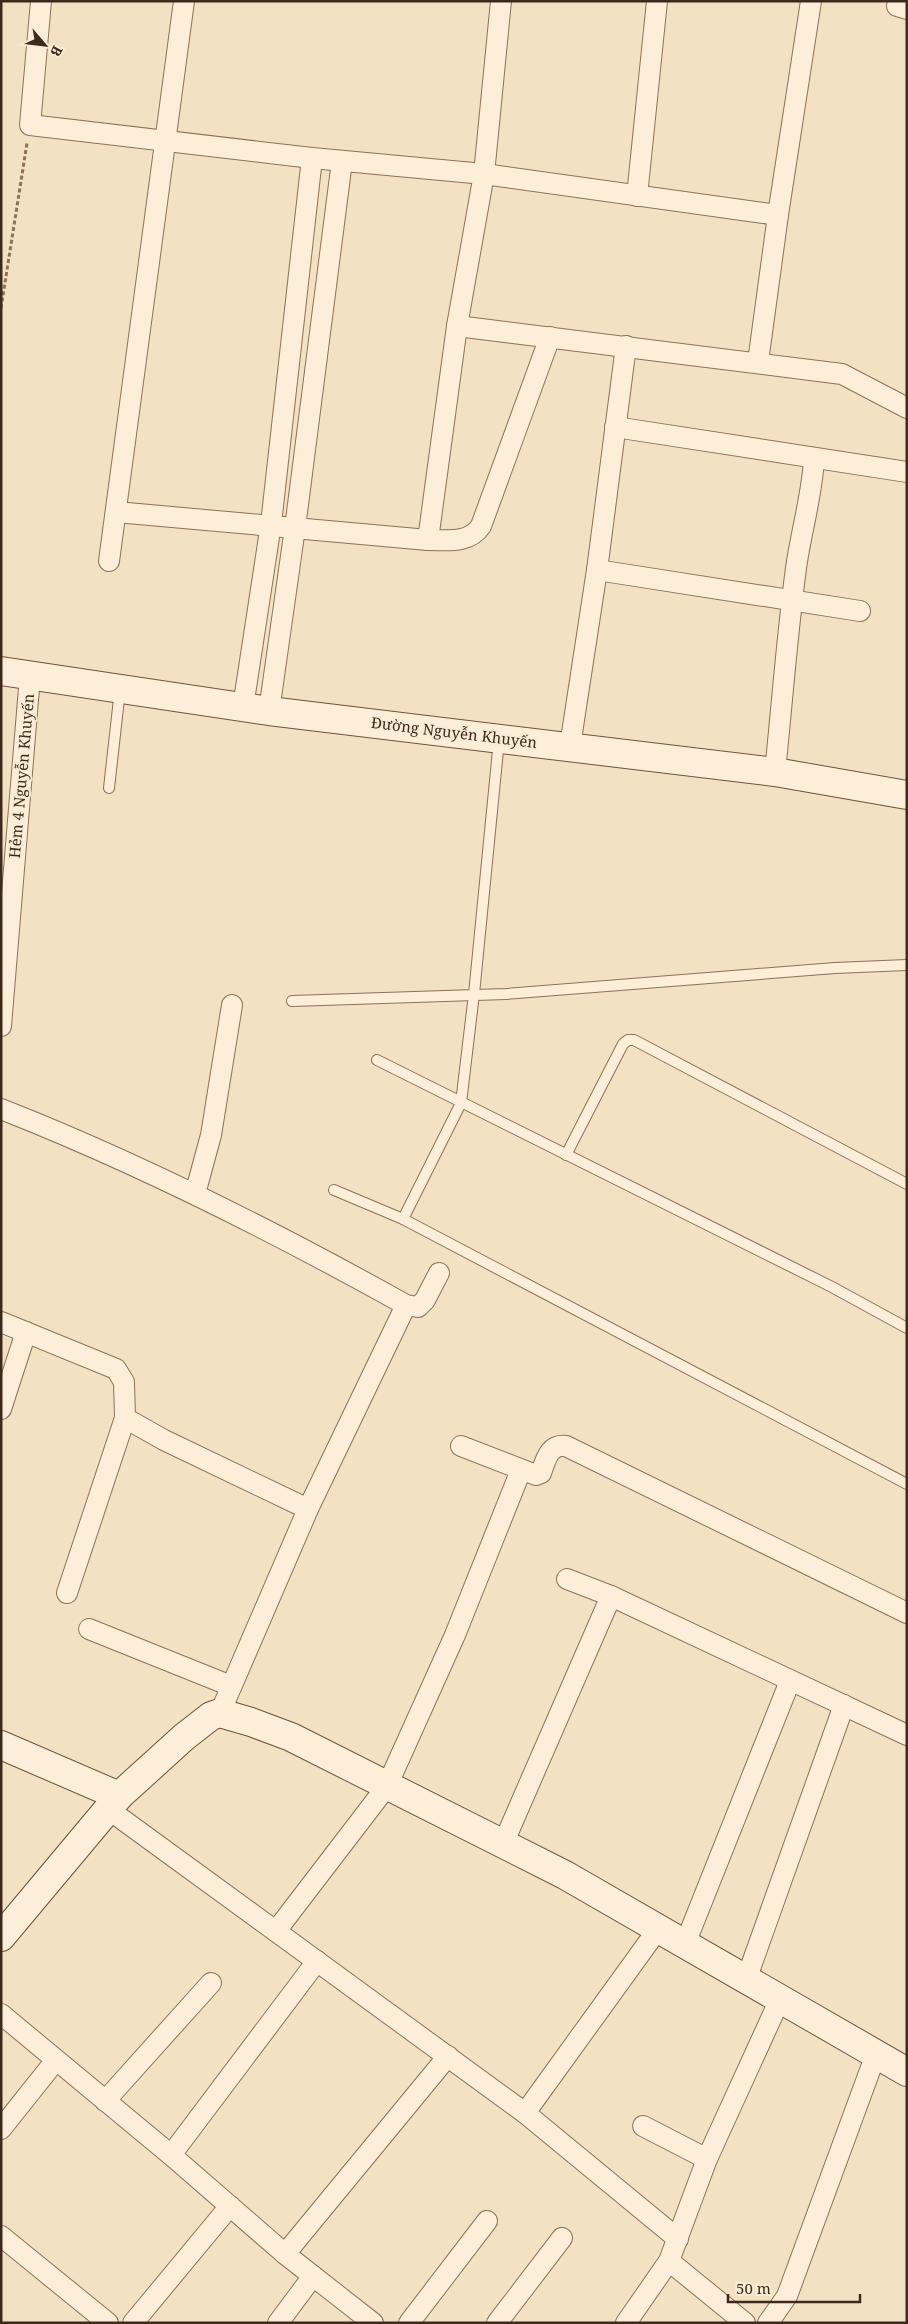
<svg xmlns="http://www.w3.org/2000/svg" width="908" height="2324" font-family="'Noto Serif',serif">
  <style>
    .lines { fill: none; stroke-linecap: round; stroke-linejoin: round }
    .lane-casing { stroke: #907057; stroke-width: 12 }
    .street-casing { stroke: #907057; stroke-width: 22 }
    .secondary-casing { stroke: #72513b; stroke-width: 30 }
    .path { stroke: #907057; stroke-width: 3; stroke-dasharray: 4 2.5; stroke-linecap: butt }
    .lane { stroke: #fceed8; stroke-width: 10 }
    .street { stroke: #fceed8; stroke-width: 20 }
    .secondary { stroke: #fceed8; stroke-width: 28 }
    .labels { text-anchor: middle; stroke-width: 4; stroke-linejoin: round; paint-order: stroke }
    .street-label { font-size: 15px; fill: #3e2a1d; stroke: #f9ebd4 }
  </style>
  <rect width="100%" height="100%" fill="#f3e1c4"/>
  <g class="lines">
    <!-- lane casing -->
    <g class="lane-casing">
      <g id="lane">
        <polyline points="499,740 474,994 461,1103 403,1219 907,1484"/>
        <polyline points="109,788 120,690"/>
        <polyline points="292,1001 506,994 835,968 907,965"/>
        <polyline points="377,1060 832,1287 907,1328"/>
        <polyline points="566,1155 623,1044 628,1040 634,1040 907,1184"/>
        <polyline points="334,1190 403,1219"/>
      </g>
    </g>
    <!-- street casing -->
    <g class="street-casing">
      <g id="street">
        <polyline points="41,1 30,125 312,158 484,174 778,215"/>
        <polyline points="897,6 907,9"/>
        <polyline points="637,196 657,1"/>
        <polyline points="457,326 842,374 907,408"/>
        <polyline points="758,362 778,215 811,1"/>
        <polyline points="615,427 907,472"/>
        <path d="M116,512l312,28c19,0 41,4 53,-14l69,-189"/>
        <polyline points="428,540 457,326 484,174 501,1"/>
        <polyline points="109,561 184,1"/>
        <polyline points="597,570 860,611"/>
        <polyline points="243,707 271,524 312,158"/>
        <polyline points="269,711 295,528 342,161"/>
        <polyline points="570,746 597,570 626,346"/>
        <path d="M775,772c7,-68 12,-136 21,-204 5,-36 16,-72 18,-109"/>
        <polyline points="1,1026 30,676"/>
        <path d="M1,1109c140,55 274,123 405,196l12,2 7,-7 14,-27"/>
        <polyline points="195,1194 211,1135 232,1005"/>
        <polyline points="1,1322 116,1369 124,1382 125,1418 164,1440 308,1509"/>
        <polyline points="1,1409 26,1332"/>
        <path d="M461,1446l75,29 5,-2c5,-14 8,-29 25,-27l341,167"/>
        <polyline points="567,1579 611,1596 907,1735"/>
        <polyline points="67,1593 125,1418"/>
        <polyline points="89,1629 231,1686"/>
        <polyline points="220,1713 308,1509 406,1305"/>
        <polyline points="108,1809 525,2113 658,1929"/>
        <polyline points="503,1844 611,1596"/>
        <polyline points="276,1931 387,1786 455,1635 521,1470"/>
        <polyline points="685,1944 790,1681"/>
        <polyline points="317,1961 171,2155 285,2254 373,2323"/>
        <polyline points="746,1980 844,1705"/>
        <polyline points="1,2014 171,2155"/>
        <polyline points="105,2101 211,1983"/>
        <polyline points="525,2113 678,2239"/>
        <polyline points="643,2126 707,2159"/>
        <polyline points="1,2129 56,2060"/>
        <polyline points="1,2236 108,2323"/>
        <polyline points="285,2254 448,2056"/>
        <polyline points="669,2261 745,2323"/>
        <polyline points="133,2323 230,2206"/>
        <polyline points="278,2323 313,2276"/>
        <polyline points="409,2323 487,2221"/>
        <polyline points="497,2323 562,2238"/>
        <polyline points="626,2323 669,2261 707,2159 780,1999"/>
        <polyline points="768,2323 787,2296 876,2054"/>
      </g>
    </g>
    <!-- secondary casing -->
    <g class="secondary-casing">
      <g id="secondary">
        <polyline points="1,671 269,711 775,772 907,795"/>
        <polyline points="1,1745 119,1796"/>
        <polyline points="1,1937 119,1796 184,1737 211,1716 220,1713 251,1722 291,1737 565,1875 907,2072"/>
      </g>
    </g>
    <!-- path -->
    <polyline class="path" points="1,308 27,143"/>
    <!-- lane -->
    <use href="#lane" class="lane"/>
    <!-- street -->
    <use href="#street" class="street"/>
    <!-- secondary -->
    <use href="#secondary" class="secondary"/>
  </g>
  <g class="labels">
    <!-- street labels -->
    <g class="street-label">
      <text transform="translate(454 733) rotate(7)" y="5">Đường Nguyễn Khuyến</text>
      <text transform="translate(22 776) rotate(-85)" y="5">Hẻm 4 Nguyễn Khuyến</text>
    </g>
  </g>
  <!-- border -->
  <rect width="908" height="2324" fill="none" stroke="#3e2a1d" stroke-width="5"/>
  <!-- north arrow -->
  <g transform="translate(45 45) rotate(118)" stroke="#f9ebd4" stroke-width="4" paint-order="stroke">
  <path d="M0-4L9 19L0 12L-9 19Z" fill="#3e2a1d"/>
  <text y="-8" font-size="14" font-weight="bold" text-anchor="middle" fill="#3e2a1d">B</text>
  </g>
  <!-- scale -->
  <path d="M728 2294v8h132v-8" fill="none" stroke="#3e2a1d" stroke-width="2.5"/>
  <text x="736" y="2294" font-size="15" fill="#3e2a1d" stroke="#f9ebd4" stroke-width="4" paint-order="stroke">50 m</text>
</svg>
